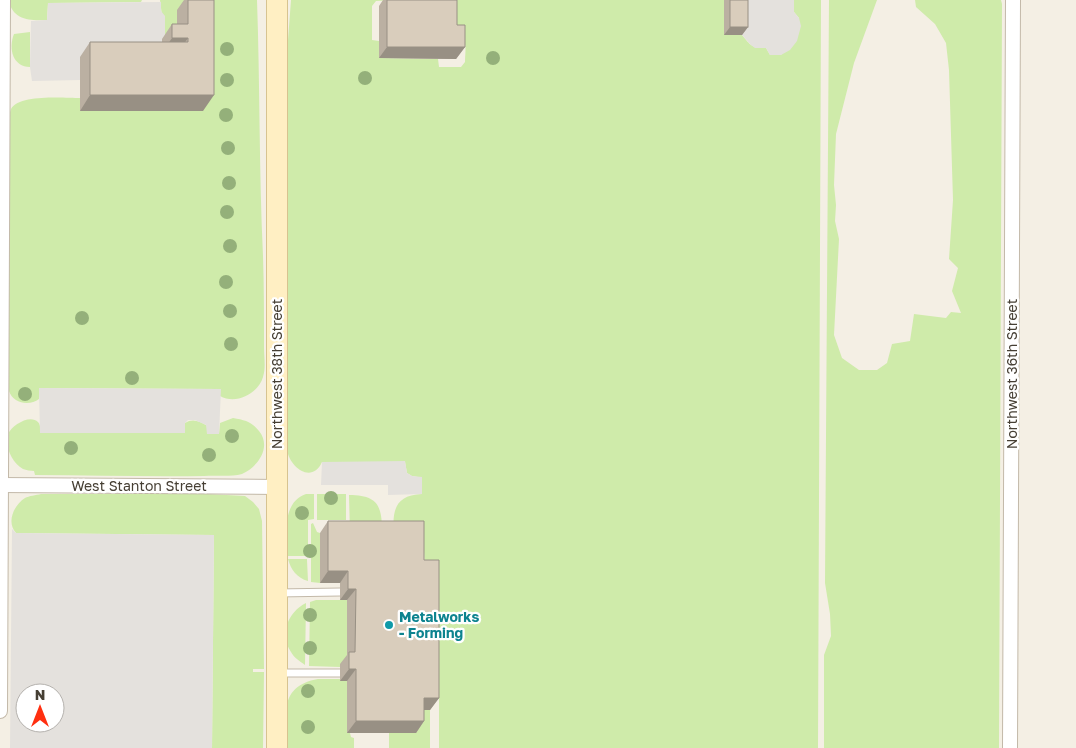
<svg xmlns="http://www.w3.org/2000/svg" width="1076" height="748" font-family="'Golos Text',sans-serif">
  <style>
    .green { fill: #cfebaa }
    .parking { fill: #e4e1dd; fill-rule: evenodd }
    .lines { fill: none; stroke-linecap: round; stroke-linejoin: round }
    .lane-casing { stroke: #c3b9a9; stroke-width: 9 }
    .street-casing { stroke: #c3b9a9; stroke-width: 16 }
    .secondary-casing { stroke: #d7c390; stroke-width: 22 }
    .lane { stroke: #fff; stroke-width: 7 }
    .street { stroke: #fff; stroke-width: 14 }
    .secondary { stroke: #ffefc3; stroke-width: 20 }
    .tree { fill: #94b07a }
    .wall { fill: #bbb0a2 }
    .shaded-wall { fill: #989084 }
    .building { fill: #d9cdbc; stroke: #989084 }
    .culture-dot { fill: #0f9aa8; stroke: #fff; stroke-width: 2 }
    .labels { text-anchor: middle; stroke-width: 4.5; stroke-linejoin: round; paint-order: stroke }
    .street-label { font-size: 14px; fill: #463f34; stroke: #fff }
    .culture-label { font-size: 14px; font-weight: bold; fill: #0d838f; stroke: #fff; text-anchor: start }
  </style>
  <rect width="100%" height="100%" fill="#f4efe4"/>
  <!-- green -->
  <g class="green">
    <path d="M9,0h133l-1,2 -93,1 -1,17c-17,1 -35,0 -38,-20z"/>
    <path d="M160,0h97c3,85 2,170 6,256 1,30 1,60 1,91 0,11 2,20 -1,30 -5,17 -27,28 -43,19v-7l-180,-1 -1,11c-9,7 -26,5 -30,-8 -1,-3 -1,-8 -2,-12l2,-251c0,-6 0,-14 2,-19 8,-15 53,-11 69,-11v13l97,-72h-12z"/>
    <path d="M291,0h106l-21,1 -4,5v34l7,1v17l59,1 1,8h22l4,-5c0,-13 4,-23 -10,-27v-35h269l1,35h17c9,11 10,13 24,13l4,7h11l18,-37 -5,-6v-12h27l-3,748h-379v-99h-9l-6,-98h-8l-22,-18c-2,-22 1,-38 28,-39l-4,-17 -6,-1 -5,-3 -2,-11h-83c-10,22 -32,6 -35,-12l1,-410z"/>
    <polygon points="829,0 877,0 854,63 836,134 834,185 836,205 835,221 839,239 834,335 842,358 859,370 877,370 887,363 892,344 910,341 914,314 946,318 951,312 961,313 952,291 958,268 949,259 953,200 949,70 946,43 935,24 916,7 915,0 1001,0 1002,4 999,748 824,748 824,655 831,636 830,614 825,583"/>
    <path d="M30,32v35c-17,0 -22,-18 -16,-33z"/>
    <path d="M233,418c12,2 19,4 26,13 13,16 -1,36 -17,43 -11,3 -27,1 -38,2 -56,1 -113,-1 -169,-1l-1,-4c-3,0 -8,-1 -11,-2 -11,-6 -19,-24 -15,-35 4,-9 22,-20 30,-12 3,3 2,8 2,11h145v-10c12,-8 24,5 34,11l1,-11z"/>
    <path d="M41,494h166l38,2 8,6 6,7 3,12 2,148h-11v3h11l-1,76h-51l2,-213 -198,-2c-10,-11 -2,-28 9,-35 4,-2 11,-3 16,-4z"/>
    <path d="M306,494h8v25l-6,1v36h-21c0,-21 -6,-53 19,-62z"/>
    <rect x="317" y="494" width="29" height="26"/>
    <path d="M349,495c30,0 33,12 33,38h-32z"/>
    <polygon points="313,523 317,532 320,533 320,583 311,582 311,524"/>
    <path d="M307,559v1l1,21c-11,-3 -17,-11 -20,-22z"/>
    <polygon points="316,600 347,600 347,664 340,664 340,667 309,666 310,602"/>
    <path d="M306,603l-1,62c-5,-4 -11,-7 -14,-13 -12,-18 -3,-40 15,-49z"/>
    <path d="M318,679h22v2h7v51l3,1 1,4 3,1v10h-68c0,-32 -8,-62 32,-69z"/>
    <polygon points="416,710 430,710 430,748 389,748 389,733 415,733"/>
  </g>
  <!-- parking -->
  <g class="parking">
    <polygon points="742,0 794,0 794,12 799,18 801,26 797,41 790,50 781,55 770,55 766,48 755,48 751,45 742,35"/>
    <polygon points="161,2 161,11 165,16 165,39 161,54 80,57 80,80 32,81 30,67 31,21 47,20 48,3"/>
    <polygon points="39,388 221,389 219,434 207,434 206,425 195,420 188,420 185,423 185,433 40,433"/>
    <polygon points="405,461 407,473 412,476 422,477 422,494 388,495 388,485 321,485 322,462"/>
    <path d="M12,529l4,4 198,2 -2,213h-202zM25,693h30v30h-30z"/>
  </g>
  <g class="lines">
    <!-- lane casing -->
    <g class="lane-casing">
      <g id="lane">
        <polyline points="277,593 340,592"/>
        <polyline points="278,673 340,673"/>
      </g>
    </g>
    <!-- street casing -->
    <g class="street-casing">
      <g id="street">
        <polyline points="0,485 278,487"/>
        <polyline points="0,711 3,0"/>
        <polyline points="1010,748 1013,0"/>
      </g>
    </g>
    <!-- secondary casing -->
    <g class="secondary-casing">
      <polyline id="secondary" points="277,748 277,0"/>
    </g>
    <!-- lane -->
    <use href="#lane" class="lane"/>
    <!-- street -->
    <use href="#street" class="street"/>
    <!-- secondary -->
    <use href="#secondary" class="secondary"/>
  </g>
  <!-- trees -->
  <g class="tree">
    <circle cx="227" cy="49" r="7"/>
    <circle cx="493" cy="58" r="7"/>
    <circle cx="365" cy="78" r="7"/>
    <circle cx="227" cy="80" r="7"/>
    <circle cx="226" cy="115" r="7"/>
    <circle cx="228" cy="148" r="7"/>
    <circle cx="229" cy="183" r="7"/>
    <circle cx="227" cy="212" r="7"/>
    <circle cx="230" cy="246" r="7"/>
    <circle cx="226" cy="282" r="7"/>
    <circle cx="230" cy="311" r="7"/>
    <circle cx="82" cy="318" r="7"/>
    <circle cx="231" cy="344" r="7"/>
    <circle cx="132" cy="378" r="7"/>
    <circle cx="25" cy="394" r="7"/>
    <circle cx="232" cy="436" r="7"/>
    <circle cx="71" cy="448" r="7"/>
    <circle cx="209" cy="455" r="7"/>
    <circle cx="331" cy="498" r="7"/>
    <circle cx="302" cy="513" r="7"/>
    <circle cx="310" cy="551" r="7"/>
    <circle cx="310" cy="615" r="7"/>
    <circle cx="310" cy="648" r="7"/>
    <circle cx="308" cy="691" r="7"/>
    <circle cx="308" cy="727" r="7"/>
  </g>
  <!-- wall -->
  <g class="wall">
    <polygon points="184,0 214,0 203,111 80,111 80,57 90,42 162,42 162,39 172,24 177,24 177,10"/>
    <polygon points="383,0 457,0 457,25 465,47 456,59 379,58 379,6"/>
    <polygon points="724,0 748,0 748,27 742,35 724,35"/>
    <polygon points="328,521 424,560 439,698 430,710 424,710 424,721 416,733 347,733 347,681 340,681 340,664 347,655 347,600 340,600 340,583 320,583 320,533"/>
  </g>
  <!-- shaded-wall -->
  <g class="shaded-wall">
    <polygon points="730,27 748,27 742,35 724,35"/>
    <polygon points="172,38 188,38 177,54 161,54"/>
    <polygon points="387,47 465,47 456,59 379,58"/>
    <polygon points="90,95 214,95 203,111 80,111"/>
    <polygon points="328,571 348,571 340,583 320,583"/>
    <polygon points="348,589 356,589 347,600 340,600"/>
    <polygon points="349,669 356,669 347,681 340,681"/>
    <polygon points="424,698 439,698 430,710 416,710"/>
    <polygon points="356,721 424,721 416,733 347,733"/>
  </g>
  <!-- building -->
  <g class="building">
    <polygon points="188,0 214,0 214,95 90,95 90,42 188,42 188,38 172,38 172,24 188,24"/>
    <polygon points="387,0 457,0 457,25 465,25 465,47 387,47"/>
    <rect x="730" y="0" width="18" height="27"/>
    <polygon points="328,521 424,521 424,560 439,560 439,698 424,698 424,721 356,721 356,669 349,669 349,652 355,652 356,589 348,589 348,571 328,571"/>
  </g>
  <!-- markers -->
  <circle class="culture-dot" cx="389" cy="625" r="5"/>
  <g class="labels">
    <!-- street labels -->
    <g class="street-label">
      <text transform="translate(277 374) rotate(-90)" y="5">Northwest 38th Street</text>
      <text transform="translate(1012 374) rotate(-90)" y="5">Northwest 36th Street</text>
      <text x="139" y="491">West Stanton Street</text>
    </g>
    <!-- culture labels -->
    <g class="culture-label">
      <text x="399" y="622">Metalworks<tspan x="399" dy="16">- Forming</tspan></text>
    </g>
  </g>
  <!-- north arrow -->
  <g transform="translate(40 708)"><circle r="24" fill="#ffffff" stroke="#b5b2ae"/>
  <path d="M0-4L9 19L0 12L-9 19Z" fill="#ff2f10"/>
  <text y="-8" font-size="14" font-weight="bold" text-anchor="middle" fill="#463f34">N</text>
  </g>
</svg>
